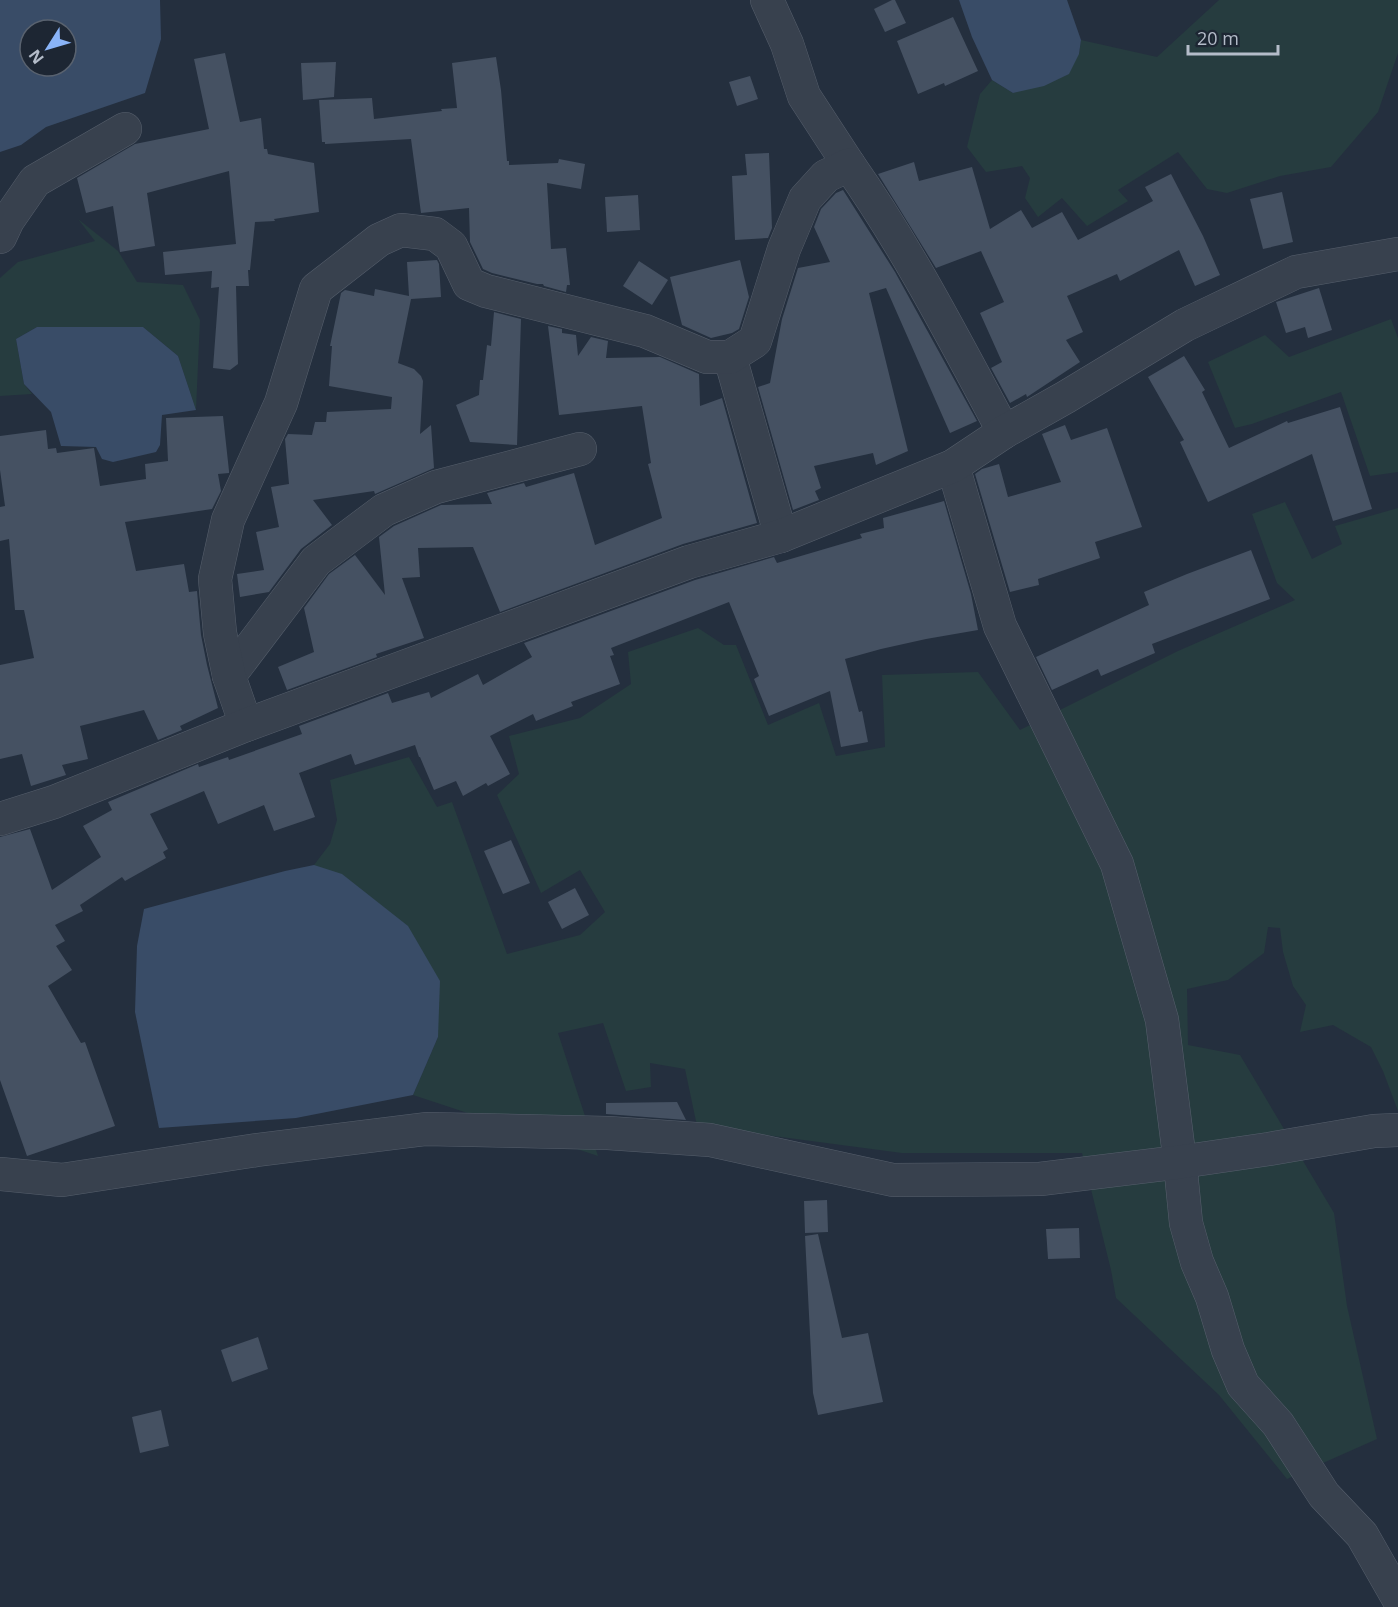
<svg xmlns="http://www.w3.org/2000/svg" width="1398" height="1607" font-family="'Open Sans',sans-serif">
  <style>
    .green { fill: #263c3f }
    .water { fill: #394c67; fill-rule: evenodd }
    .building { fill: #455162 }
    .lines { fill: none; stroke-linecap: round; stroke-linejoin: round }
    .minor-casing { stroke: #565f6c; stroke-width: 34 }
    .minor { stroke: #38414e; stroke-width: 33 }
  </style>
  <rect width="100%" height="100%" fill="#242f3e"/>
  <!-- green -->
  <g class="green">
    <polygon points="1219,0 1398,0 1398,53 1378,112 1331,167 1280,176 1227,193 1207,189 1178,152 1118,190 1128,201 1087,226 1062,198 1038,217 1025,198 1030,178 1022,166 986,172 967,147 980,94 992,80 1013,93 1079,54 1081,40 1157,57"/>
    <polygon points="78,219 118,251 137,282 183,285 200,320 196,410 178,356 143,327 37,327 16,339 24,384 32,394 0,396 0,278 18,262 95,241"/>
    <polygon points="1391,319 1398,338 1398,472 1370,476 1341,392 1252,424 1235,428 1208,362 1265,335 1289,357"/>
    <polygon points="1285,502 1312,559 1342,544 1335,526 1398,508 1398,1111 1383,1071 1371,1047 1333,1025 1300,1032 1306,1005 1293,986 1283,952 1280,928 1268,927 1264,953 1228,980 1187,989 1188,1045 1240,1055 1334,1213 1347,1306 1377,1439 1287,1479 1219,1395 1116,1298 1111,1270 1082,1153 902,1153 697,1126 685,1069 650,1063 651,1087 626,1091 603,1023 558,1033 598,1156 413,1095 438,1037 314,865 330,844 337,820 330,780 409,757 437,807 452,802 507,954 580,935 605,912 580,870 541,893 497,795 519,774 509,736 580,718 631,684 628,652 698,628 724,645 736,645 768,725 819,703 836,756 885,747 882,675 978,672 1020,730 1178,651 1295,600 1277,583 1252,514"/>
  </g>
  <!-- water -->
  <g class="water">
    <path d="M0,0h160l1,39 -16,54 -99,34 -25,18 -21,7zM30,30h36v36h-36z"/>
    <polygon points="959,0 1067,0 1081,40 1079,54 1069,74 1044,86 1013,93 992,80 972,37"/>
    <polygon points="37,327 143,327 178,356 196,410 162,415 160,445 156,452 113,462 102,459 96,447 61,446 51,412 24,384 16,339"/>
    <polygon points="314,865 342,874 408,926 440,981 438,1037 413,1095 296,1118 159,1128 135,1012 137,946 144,909 285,871"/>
  </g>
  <!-- building -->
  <g class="building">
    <polygon points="892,0 895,0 906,23 885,32 874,9"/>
    <polygon points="953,17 978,71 945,86 944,83 918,94 897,41"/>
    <polygon points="225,53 240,122 261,118 264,149 267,149 268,154 314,163 319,212 274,219 275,221 255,222 250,270 248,270 249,286 236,286 238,364 230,370 213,368 219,287 211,288 212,271 165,275 163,252 236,244 229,171 147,193 155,246 120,252 113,206 86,213 77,178 135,144 209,129 194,59"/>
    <polygon points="496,57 501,90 507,161 509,161 509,165 558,163 559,159 585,164 581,189 547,183 551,249 566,248 570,285 567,285 566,292 544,286 543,284 537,284 492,273 483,269 470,242 469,208 421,213 411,139 325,144 325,142 322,142 319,100 372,98 374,119 442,111 441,109 457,108 452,63"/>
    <polygon points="336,62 334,97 303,100 301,63"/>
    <polygon points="750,76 758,99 737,106 729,82"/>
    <polygon points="769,153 772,228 768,238 735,240 732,176 747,175 745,154"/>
    <polygon points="914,162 919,181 972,167 990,229 1021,210 1032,228 1062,212 1078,240 1153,201 1145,187 1171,174 1203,236 1220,275 1195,286 1179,250 1120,281 1117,274 1067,296 1083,332 1066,340 1080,362 1027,397 1026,394 1010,403 991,368 1002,362 980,313 1004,302 981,251 936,268 878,174"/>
    <polygon points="843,190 895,272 977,421 950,433 886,288 869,293 908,451 876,465 873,453 814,466 821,488 815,491 819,500 793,510 758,387 770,383 782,319 798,268 830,262 814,227 821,209 836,193"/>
    <polygon points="1282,192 1293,242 1263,249 1250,199"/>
    <polygon points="638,195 640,230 607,232 605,197"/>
    <polygon points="437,260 439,264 441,297 411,299 398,363 414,369 421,376 423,381 420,434 431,425 434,468 375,494 374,491 313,500 332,525 301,549 269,592 240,597 237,574 264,570 256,532 279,527 271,487 289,484 285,439 288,434 312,435 315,422 326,422 327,412 391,409 392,397 329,386 332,346 330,346 341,293 345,290 374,296 375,289 409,296 407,262"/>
    <polygon points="740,260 749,297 739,329 732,333 711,338 682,325 670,277"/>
    <polygon points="639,261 668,280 652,305 623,286"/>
    <polygon points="1319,288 1332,330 1308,338 1305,327 1286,333 1276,302"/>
    <polygon points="494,312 521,319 517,445 470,442 456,405 479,395 480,380 483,380 487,345 491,346"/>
    <polygon points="548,326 562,329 562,333 576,335 578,356 591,337 608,341 606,358 660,357 699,374 700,406 722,398 757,523 683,544 500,612 473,547 418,548 420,577 402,578 424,638 376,654 377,657 287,690 278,667 314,652 304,608 329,574 355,555 385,595 379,537 394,526 441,505 492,504 487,493 524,483 526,487 574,473 595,545 662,518 648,464 651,463 642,406 559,415"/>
    <polygon points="1184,356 1205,390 1202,392 1229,448 1287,421 1288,423 1340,407 1372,509 1333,521 1312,454 1208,502 1180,442 1184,440 1148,377"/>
    <polygon points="223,416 229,471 229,473 218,474 221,491 212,509 125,522 136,571 184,564 189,592 197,591 201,635 207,665 218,708 180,726 182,730 158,740 144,710 80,726 88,759 62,765 66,775 31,786 22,754 0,759 0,665 34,658 24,610 15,610 9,539 0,541 0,507 5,506 0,470 0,436 46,430 48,449 56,448 57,453 94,448 100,486 146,479 145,464 168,461 166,418"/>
    <polygon points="1065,425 1071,440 1107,428 1142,527 1095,542 1100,558 1038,579 1039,585 1010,592 975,474 982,469 999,464 1008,497 1061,482 1042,434"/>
    <polygon points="944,501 971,594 978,630 926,639 881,649 845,659 859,712 862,711 868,742 841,747 830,691 769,716 754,679 759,676 729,602 611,648 614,655 610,656 620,684 571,702 573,706 536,721 533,714 490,736 510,774 488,786 486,783 463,796 456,781 434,790 420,757 419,757 415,745 355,765 351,754 299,773 315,817 274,831 264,805 218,824 204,791 150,814 168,849 163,852 166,858 125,881 122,877 80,905 83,911 55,925 65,941 56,946 72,970 48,986 81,1043 85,1042 115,1126 27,1156 0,1080 0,837 30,829 52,890 101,857 83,826 112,810 108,802 198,764 199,767 228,757 229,760 302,734 299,726 388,693 392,703 429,692 431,698 478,674 483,685 532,657 524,643 695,580 774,557 777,563 862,538 860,534 884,528 883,518"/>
    <polygon points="1251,550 1270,599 1152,644 1155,653 1101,676 1098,669 1052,690 1036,657 1149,605 1144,592 1187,574"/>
    <polygon points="511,840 530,883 503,894 484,851"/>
    <polygon points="575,888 589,915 562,929 548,902"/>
    <polygon points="677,1102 686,1120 606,1114 606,1103"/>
    <polygon points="827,1200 828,1232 805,1233 804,1201"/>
    <polygon points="1079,1228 1080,1258 1048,1259 1046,1229"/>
    <polygon points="818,1234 842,1338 868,1333 883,1402 818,1415 813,1393 805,1236"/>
    <polygon points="258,1337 268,1369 232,1382 221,1350"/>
    <polygon points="161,1410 169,1446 140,1453 132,1417"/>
  </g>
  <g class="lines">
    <!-- minor casing -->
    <g class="minor-casing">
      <g id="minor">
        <polyline points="767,0 787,44 804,96 849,165"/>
        <polyline points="0,237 8,220 35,181 125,129"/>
        <polyline points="730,357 781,536"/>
        <polyline points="953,466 1000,626 1117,864 1162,1020 1180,1162 1186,1223 1197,1262 1212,1297 1228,1350 1243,1385 1278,1424 1324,1495 1362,1535 1398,1598"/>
        <polyline points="229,676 316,561 384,510 436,487 580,449"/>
        <path d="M246,725l-17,-49 -9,-43 -5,-54 13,-59 53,-117 35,-114 63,-49 22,-10 34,4 16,12 18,38 17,7 159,40 62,26h23l25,-16 29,-92 21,-50 21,-23 23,-11c59,84 106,176 155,267"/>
        <polyline points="0,819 54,802 246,725 689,562 781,536 953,466 1004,432 1066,397 1185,325 1296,272 1398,254"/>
        <polyline points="0,1174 62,1180 257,1150 426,1129 608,1133 710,1140 893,1180 1040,1179 1180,1162 1269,1149 1374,1131 1398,1130"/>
      </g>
    </g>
    <!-- minor -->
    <use href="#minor" class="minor"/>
  </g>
  <!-- north arrow -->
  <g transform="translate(48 48) rotate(233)"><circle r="28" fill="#1d2633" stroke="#59626f" stroke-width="1.5"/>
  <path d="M0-4.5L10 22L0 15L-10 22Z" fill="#8ab4f8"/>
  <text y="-9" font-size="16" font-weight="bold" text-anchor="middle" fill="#b4bcc9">N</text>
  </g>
  <!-- scale -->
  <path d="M1188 45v9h90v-9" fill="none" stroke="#b4bcc9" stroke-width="3"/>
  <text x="1197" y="45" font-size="18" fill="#b4bcc9" stroke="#1d2633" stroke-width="4.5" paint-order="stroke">20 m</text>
</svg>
